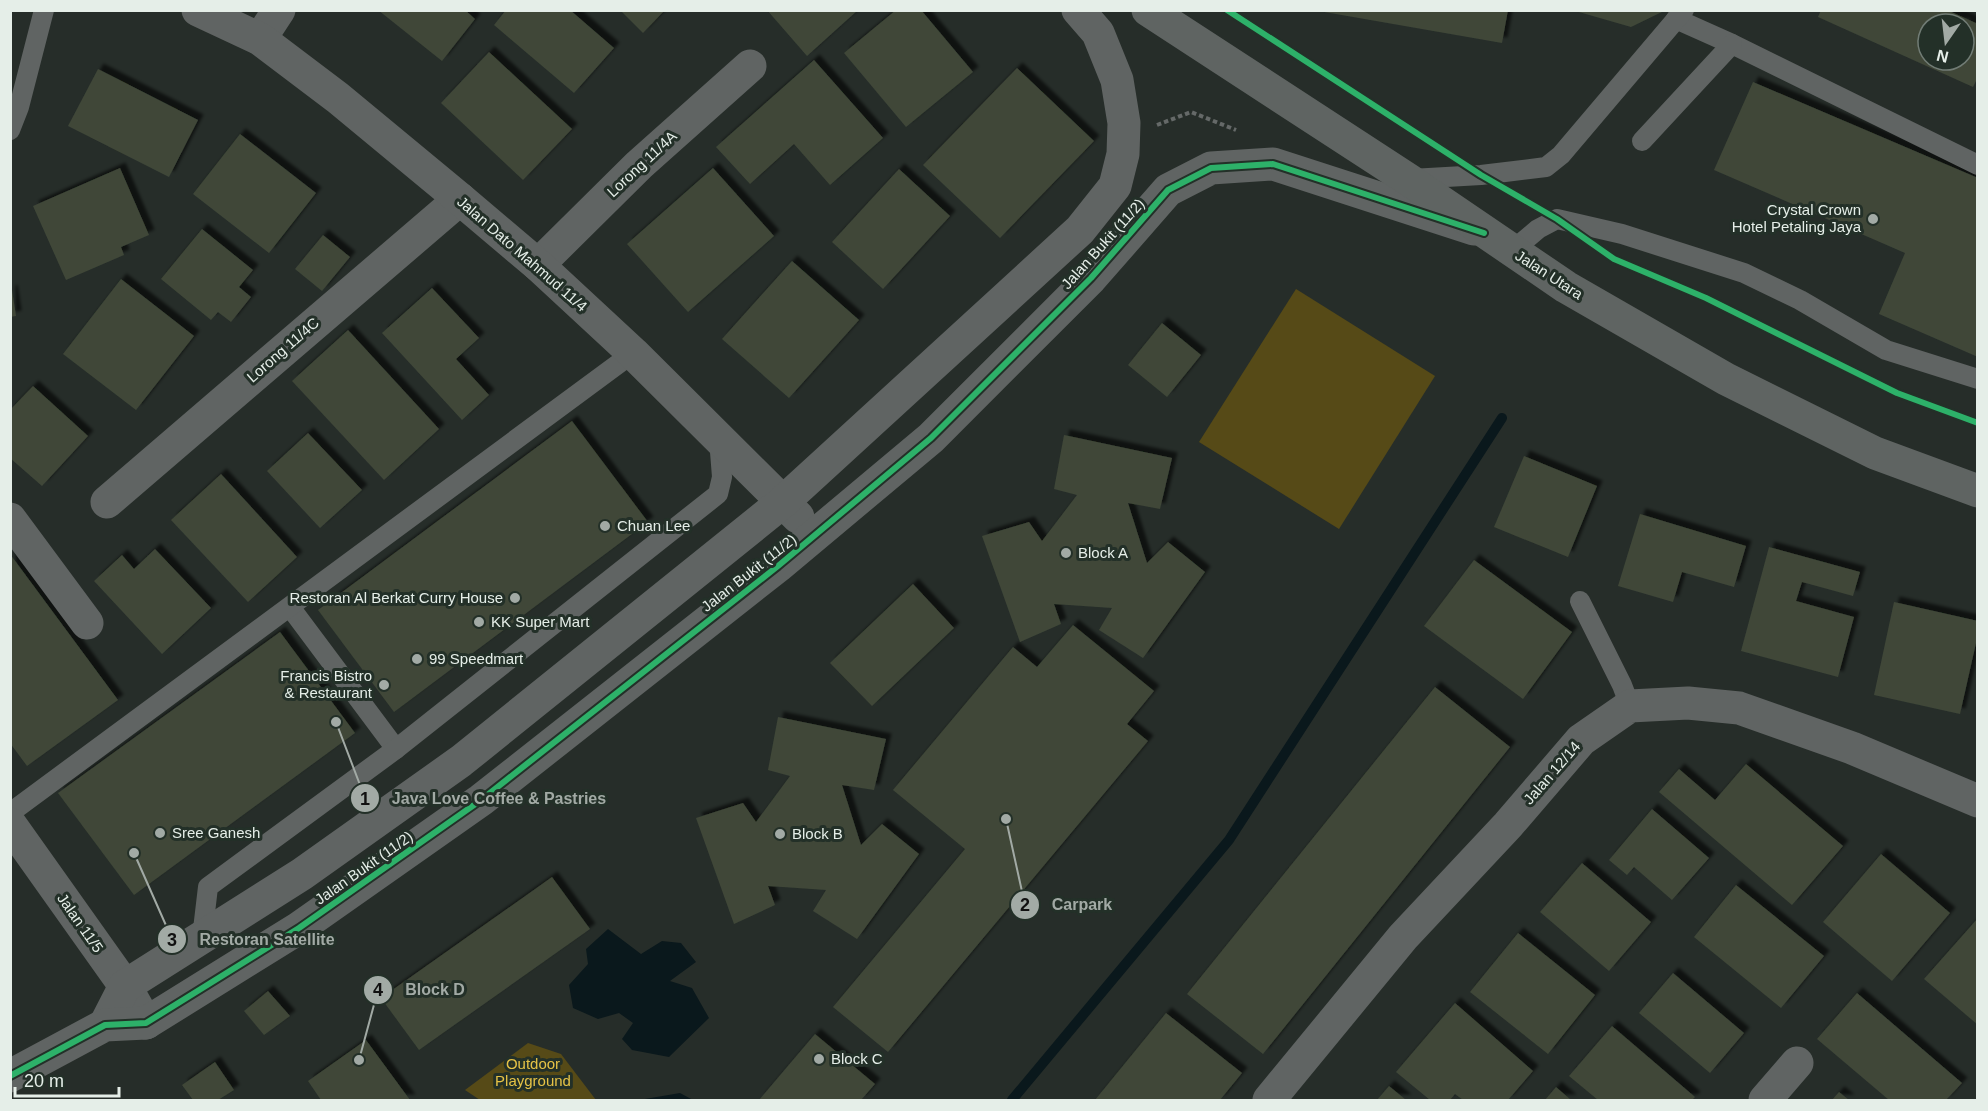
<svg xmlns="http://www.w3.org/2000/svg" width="1988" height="1111" font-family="Helvetica,sans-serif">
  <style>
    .green { fill: #564a17 }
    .water { fill: #0a181c }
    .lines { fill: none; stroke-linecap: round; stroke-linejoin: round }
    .stream { stroke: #0a181c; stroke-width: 10 }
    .building { fill: #3f4738; fill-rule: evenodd; filter: url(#shadow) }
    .path { stroke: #656968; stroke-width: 4; stroke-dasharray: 4.5 3; stroke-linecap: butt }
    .service { stroke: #606463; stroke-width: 20 }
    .minor { stroke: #606463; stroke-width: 33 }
    .tertiary { stroke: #606463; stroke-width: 33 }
    .primary { stroke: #5f6462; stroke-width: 33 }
    .cycleway-casing { stroke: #233028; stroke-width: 10 }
    .cycleway { stroke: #2db169; stroke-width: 6 }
    .poi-dot { fill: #a2aaa5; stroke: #233028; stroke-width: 2 }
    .labels { text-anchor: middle; stroke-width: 6; stroke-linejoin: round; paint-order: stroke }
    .street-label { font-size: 15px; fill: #e5eee8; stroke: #233028 }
    .poi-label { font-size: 15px; fill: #e5eee8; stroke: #233028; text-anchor: start }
    .park-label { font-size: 15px; fill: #e5c246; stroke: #233028 }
    .leader { fill: none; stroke: #a2aaa5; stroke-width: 2 }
    .callout-dot { fill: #a2aaa5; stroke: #233028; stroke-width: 2 }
    .mark-label { font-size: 18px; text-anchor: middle; font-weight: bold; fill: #111 }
    .callout-label { font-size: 16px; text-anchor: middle; font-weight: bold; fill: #a2aaa5; stroke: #233028; stroke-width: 6; stroke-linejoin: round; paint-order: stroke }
  </style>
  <defs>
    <filter id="shadow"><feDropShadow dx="5.5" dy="-5.5" stdDeviation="1.5" flood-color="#0009"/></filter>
  </defs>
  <rect width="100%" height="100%" fill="#262d29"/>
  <!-- green -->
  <g class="green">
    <polygon points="1296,289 1435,376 1339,529 1199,442"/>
    <polygon points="528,1043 561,1054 596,1100 480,1100 465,1090"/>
  </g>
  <!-- water -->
  <g class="water">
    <polygon points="608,929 641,954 662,941 681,943 696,962 670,981 692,988 709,1018 669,1057 632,1050 622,1039 633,1023 619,1013 598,1019 573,1008 569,985 588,964 586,949"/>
    <polygon points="680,1093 693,1100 639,1100"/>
  </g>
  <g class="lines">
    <!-- stream -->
    <polyline class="stream" points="1012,1100 1229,840 1502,418"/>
  </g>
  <!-- building -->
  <g class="building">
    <polygon points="378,10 465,10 475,19 442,61"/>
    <polygon points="506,10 570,10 614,48 574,93 494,25"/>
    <polygon points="620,10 665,10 643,33"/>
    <polygon points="767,10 858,10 807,56"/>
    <polygon points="896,10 921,10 973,72 906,127 844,53"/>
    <polygon points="1313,10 1508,10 1502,43"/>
    <polygon points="1572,10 1666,10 1631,27"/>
    <path d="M1821,10h126l31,14v53l-5,10 -155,-70zM1928,24h36v36h-36z"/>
    <polygon points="489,52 572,129 523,180 441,103"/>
    <polygon points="814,60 883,138 830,185 794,144 750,184 716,147"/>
    <polygon points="1017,68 1094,141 1000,238 923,165"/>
    <polygon points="98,69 198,120 169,177 68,126"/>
    <polygon points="1753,82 1978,178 1978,357 1879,314 1905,253 1714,170"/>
    <polygon points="240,134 316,193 269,253 193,194"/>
    <polygon points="120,168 149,235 121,247 124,255 66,280 33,206"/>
    <polygon points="713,168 774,236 688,312 627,244"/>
    <polygon points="899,169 950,216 883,289 832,242"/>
    <polygon points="202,229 253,270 239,287 251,297 231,322 218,312 211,320 161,279"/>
    <polygon points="323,235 350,257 322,291 295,269"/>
    <polygon points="792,261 859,320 789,398 722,339"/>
    <polygon points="121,279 194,336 136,410 63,354"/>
    <polygon points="432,288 479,338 456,359 489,395 462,420 382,333"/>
    <polygon points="12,290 16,316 10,317 10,291"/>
    <polygon points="1162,323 1201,355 1167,397 1128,365"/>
    <polygon points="348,330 439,429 384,480 292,381"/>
    <polygon points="33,386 88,436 42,486 10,458 10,410"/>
    <polygon points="572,421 648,522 394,712 318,610"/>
    <polygon points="308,433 362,490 320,528 267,471"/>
    <polygon points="1064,435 1172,458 1160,509 1128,503 1147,563 1168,542 1205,572 1143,658 1099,630 1112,608 1054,604 1061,624 1020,642 982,536 1029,522 1042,541 1077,495 1054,489"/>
    <polygon points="1524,456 1597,486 1568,557 1494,527"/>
    <polygon points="221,474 297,557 248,602 171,520"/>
    <polygon points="1640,514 1746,546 1734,587 1682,572 1673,602 1618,586"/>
    <polygon points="1769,547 1860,572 1853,596 1802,582 1796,601 1854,617 1838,677 1741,651"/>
    <polygon points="155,549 211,608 162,654 94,581 122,555 134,569"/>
    <polygon points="10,554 118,700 27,766 10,743"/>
    <polygon points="1474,560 1572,632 1523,699 1424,626"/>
    <polygon points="913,584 954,628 872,706 830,663"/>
    <polygon points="1894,602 1978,621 1978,634 1960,714 1874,695"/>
    <polygon points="1073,625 1154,691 1127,724 1148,741 888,1052 833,1007 965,849 893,790 1013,647 1037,667"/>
    <polygon points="280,632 355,733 134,895 58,793"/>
    <polygon points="1435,687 1510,747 1263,1054 1187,994"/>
    <polygon points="778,717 886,739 874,790 842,785 861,845 882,824 919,854 857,939 813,911 826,890 768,886 775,905 734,924 696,818 743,803 756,822 790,776 768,770"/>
    <polygon points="1746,764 1843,846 1792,905 1659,792 1679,769 1715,800"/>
    <polygon points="1652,809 1709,858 1672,900 1634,867 1627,875 1609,860"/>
    <polygon points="1881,854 1950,913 1892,981 1823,922"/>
    <polygon points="1582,863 1651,922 1609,971 1540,912"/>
    <polygon points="552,877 590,929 419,1050 381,998"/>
    <polygon points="1736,885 1824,956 1781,1008 1694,937"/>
    <polygon points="1978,918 1978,1025 1924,979"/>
    <polygon points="1518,933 1595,995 1548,1054 1470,992"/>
    <polygon points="1673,973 1744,1033 1710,1073 1639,1013"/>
    <polygon points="268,991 290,1016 264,1035 244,1011"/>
    <polygon points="1857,993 1962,1083 1946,1100 1889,1100 1817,1039"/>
    <polygon points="1455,1003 1533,1071 1508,1100 1463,1100 1455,1094 1450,1100 1430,1100 1396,1072"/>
    <polygon points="1166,1013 1242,1073 1220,1100 1095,1100"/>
    <polygon points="1612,1026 1695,1097 1692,1100 1598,1100 1569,1076"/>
    <polygon points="815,1034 875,1084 861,1100 759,1100"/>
    <polygon points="366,1040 410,1100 321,1100 308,1081"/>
    <polygon points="215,1062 234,1090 218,1100 193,1100 182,1085"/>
    <polygon points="1389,1086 1406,1100 1377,1100"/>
    <polygon points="1556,1087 1571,1100 1545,1100"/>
    <polygon points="1839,1092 1849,1100 1832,1100"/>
  </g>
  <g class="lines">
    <!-- path -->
    <polyline class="path" points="1157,125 1191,112 1236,130"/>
    <!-- service -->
    <g class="service">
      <polyline points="1676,19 1732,44 1978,165"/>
      <polyline points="10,130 19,107 44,10"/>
      <polyline points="1642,141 1732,44"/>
      <polyline points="1411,179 1481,175 1546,167 1561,155 1684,10"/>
      <polyline points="1512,251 1538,229 1557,219 1622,234 1744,273 1800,300 1886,350 1978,379"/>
      <polyline points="1580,601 1622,685 1630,706"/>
      <polyline points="290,607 396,749"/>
      <polyline points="10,813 633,353"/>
      <polyline points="202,938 208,887 396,749 718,494 722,477 719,439"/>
    </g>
    <!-- minor -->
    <g class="minor">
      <polyline points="260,39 279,10"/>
      <polyline points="538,265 639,165 750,66"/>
      <polyline points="107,502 460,199"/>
      <polyline points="10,519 87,623"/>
      <polyline points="10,824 125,986 146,1023"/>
      <polyline points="1269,1100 1403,937 1508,825 1581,740 1630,706 1688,703 1739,708 1852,748 1978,801"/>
      <polyline points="1765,1100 1797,1063"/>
    </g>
    <!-- tertiary -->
    <g class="tertiary">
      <polyline points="198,10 260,39 338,98 460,199 538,265 633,353 798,517"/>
      <polyline points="105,1025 125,986 302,874 461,761 783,502 1080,230 1115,186 1123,154 1124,123 1117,80 1098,33 1078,10"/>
      <polyline points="10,1076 105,1025 146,1023 299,928 481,800 778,566 931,438 1091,278 1168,190 1211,168 1273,164 1474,229"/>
    </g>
    <!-- primary -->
    <polyline class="primary" points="1148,10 1409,180 1566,287 1726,379 1875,453 1978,491"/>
    <!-- cycleway casing -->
    <g class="cycleway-casing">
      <g id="cycleway">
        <polyline points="1227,10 1481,175 1557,219 1614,259 1706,298 1897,393 1978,423"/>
        <polyline points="10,1076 105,1025 146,1023 299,928 481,800 778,566 931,438 1091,278 1168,190 1211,168 1273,164 1484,233"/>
      </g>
    </g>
    <!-- cycleway -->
    <use href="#cycleway" class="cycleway"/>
  </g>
  <!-- markers -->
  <g class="poi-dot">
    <circle cx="1873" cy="219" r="6"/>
    <circle cx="605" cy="526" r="6"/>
    <circle cx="1066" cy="553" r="6"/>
    <circle cx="515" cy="598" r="6"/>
    <circle cx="479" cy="622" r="6"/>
    <circle cx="417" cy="659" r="6"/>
    <circle cx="384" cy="685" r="6"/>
    <circle cx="160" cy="833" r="6"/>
    <circle cx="780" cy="834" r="6"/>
    <circle cx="819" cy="1059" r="6"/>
  </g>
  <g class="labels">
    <!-- street labels -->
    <g class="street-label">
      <text transform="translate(642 164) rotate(-43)" y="5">Lorong 11/4A</text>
      <text transform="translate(1103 244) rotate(-48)" y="5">Jalan Bukit (11/2)</text>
      <text transform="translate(522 254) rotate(41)" y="5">Jalan Dato Mahmud 11/4</text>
      <text transform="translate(1549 275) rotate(33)" y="5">Jalan Utara</text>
      <text transform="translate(283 350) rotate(-41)" y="5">Lorong 11/4C</text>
      <text transform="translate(749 573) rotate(-38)" y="5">Jalan Bukit (11/2)</text>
      <text transform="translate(1552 773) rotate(-49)" y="5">Jalan 12/14</text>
      <text transform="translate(364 868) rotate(-35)" y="5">Jalan Bukit (11/2)</text>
      <text transform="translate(80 923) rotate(55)" y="5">Jalan 11/5</text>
    </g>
    <!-- poi labels -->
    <g class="poi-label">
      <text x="1861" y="215" text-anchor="end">Crystal Crown<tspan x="1861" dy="17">Hotel Petaling Jaya</tspan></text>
      <text x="617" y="531">Chuan Lee</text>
      <text x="1078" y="558">Block A</text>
      <text x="503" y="603" text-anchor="end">Restoran Al Berkat Curry House</text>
      <text x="491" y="627">KK Super Mart</text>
      <text x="429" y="664">99 Speedmart</text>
      <text x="372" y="681" text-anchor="end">Francis Bistro<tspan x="372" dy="17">&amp; Restaurant</tspan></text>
      <text x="172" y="838">Sree Ganesh</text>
      <text x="792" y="839">Block B</text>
      <text x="831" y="1064">Block C</text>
    </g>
    <!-- park labels -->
    <g class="park-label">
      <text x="533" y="1069">Outdoor<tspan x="533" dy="17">Playground</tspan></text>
    </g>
  </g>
  <!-- callouts -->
  <path class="leader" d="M336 722L365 798M1006 819L1025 905M134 853L172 939M359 1060L378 990"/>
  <g class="callout-dot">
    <circle cx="336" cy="722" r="6"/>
    <circle cx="1006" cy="819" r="6"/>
    <circle cx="134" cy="853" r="6"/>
    <circle cx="359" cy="1060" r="6"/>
    <circle cx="365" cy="798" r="15"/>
    <circle cx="1025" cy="905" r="15"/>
    <circle cx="172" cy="939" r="15"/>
    <circle cx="378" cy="990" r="15"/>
  </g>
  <g class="mark-label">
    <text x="365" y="805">1</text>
    <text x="1025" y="911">2</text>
    <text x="172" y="946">3</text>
    <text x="378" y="996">4</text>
  </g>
  <g class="callout-label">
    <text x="499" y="804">Java Love Coffee &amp; Pastries</text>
    <text x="1082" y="910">Carpark</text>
    <text x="267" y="945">Restoran Satellite</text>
    <text x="435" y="995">Block D</text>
  </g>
  <!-- border -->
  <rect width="1988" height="1111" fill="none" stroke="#e5eee8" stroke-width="24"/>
  <!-- north arrow -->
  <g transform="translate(1946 42) rotate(194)"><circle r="28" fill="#233028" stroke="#717c75" stroke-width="1.5"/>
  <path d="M0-4.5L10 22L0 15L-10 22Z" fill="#a2aaa5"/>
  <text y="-9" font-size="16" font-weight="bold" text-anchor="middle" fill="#e5eee8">N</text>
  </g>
  <!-- scale -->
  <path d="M15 1087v9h104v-9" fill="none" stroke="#e5eee8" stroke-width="3"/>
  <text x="24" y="1087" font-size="18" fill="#e5eee8" stroke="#233028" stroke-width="4.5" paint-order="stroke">20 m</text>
</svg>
